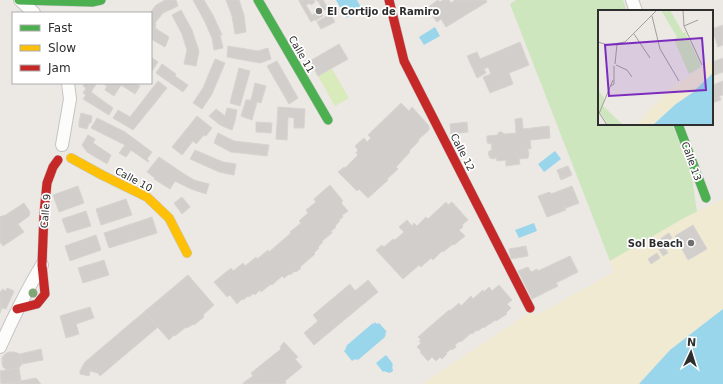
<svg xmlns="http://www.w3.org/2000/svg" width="723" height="384" font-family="'DejaVu Sans',sans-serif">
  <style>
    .green { fill: #cee6be }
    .sand { fill: #f0ead3 }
    .pitch { fill: #d9eabb }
    .water { fill: #99d6ec }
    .building { fill: #d1cecb; stroke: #d7d4d0 }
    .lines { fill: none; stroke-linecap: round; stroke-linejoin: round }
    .street-casing { stroke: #c5c4c5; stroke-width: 14 }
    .fast-casing { stroke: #c5c4c5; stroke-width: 10 }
    .slow-casing { stroke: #c5c4c5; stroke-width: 10 }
    .jam-casing { stroke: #c5c4c5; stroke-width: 10 }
    .street { stroke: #fcfcfb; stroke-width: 12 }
    .fast { stroke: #4caf50; stroke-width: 9 }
    .slow { stroke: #ffc107; stroke-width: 9 }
    .jam { stroke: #c62828; stroke-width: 9 }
    .tree { fill: #82a575 }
    .poi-dot { fill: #706f6e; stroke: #fff; stroke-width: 1.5 }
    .labels { text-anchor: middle; stroke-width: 3.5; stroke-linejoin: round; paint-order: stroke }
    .poi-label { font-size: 10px; font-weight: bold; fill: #2e2e2e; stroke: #fff; text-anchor: start }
    .street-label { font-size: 10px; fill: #2e2e2e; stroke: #fff }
    .inset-road { fill: none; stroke: #a09e9b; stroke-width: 1 }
    .view { fill: #7b2cbf; fill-opacity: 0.15; stroke: #7b2cbf; stroke-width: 2 }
    .inset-edge { fill: none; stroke: #2e2e2e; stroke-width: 2 }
  </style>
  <rect width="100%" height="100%" fill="#ece8e4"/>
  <!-- green -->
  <polygon class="green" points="516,0 623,0 627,11 599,11 599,124 672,124 691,171 697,212 610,261 510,4"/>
  <!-- sand -->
  <polygon class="sand" points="723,199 723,309 670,350 639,384 423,384 434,376 529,313 538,314 614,272 610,261 684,218"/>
  <!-- pitch -->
  <polygon class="pitch" points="332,69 349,98 335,106 318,76"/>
  <!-- water -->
  <g class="water">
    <polygon points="336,0 357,0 362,9 346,18"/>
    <polygon points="435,27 440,36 424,45 419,37"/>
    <polygon points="555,151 561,159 544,172 538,164"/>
    <polygon points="534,223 537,231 519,238 515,230"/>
    <polygon points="723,309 723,384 639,384 670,350"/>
    <polygon points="375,322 377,324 379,323 387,332 385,333 386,335 385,336 385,337 358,360 357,359 356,360 355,359 352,361 344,351 346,349 345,348 347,347 346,346 373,323 374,324"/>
    <polygon points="386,355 393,364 392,364 393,366 392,367 393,370 392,372 389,373 387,372 386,372 384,371 383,372 376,363"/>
  </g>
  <!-- building -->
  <g class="building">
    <polygon points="165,0 176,0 178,6 163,13 155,23 156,24 155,28 169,37 165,47 151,39 151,13 150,13 156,5"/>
    <polygon points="193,0 204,0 213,15 222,35 220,35 223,48 214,50 212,38 204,20"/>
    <polygon points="226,0 239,0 244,15 246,32 235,34 232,16"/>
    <polygon points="299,0 314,0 315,2 311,5 310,3 306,5 312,15 316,13 315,10 321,6 318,1 317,1 316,0 323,0 328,8 321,12 323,16 315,21 315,19 311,22 299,1"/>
    <polygon points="438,0 440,2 443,0 449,0 451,3 455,0 486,0 487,2 446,27 441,19 437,22 427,8"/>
    <polygon points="181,10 192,30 199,51 196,66 184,64 187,50 182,34 172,15"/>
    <polygon points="330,14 335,22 321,29 317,22"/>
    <polygon points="723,25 723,45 718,47 712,29"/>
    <polygon points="520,42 529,65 509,73 513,84 490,93 483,77 491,74 488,67 484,69 486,73 477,78 467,56 477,52 480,59"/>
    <polygon points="339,44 348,59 318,76 310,61"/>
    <polygon points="228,46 258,51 268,48 271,59 260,63 227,57"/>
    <polygon points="151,57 158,62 152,71 151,70"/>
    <polygon points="723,58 723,72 712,76 712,62"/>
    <polygon points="215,59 225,63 212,94 202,109 193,103 203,88"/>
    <polygon points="277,61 298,98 289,104 267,66"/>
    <polygon points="162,64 176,74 175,76 188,85 183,92 156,73"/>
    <polygon points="239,68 250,71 240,106 230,103"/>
    <polygon points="158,81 167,88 133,130 113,118 118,110 130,117"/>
    <polygon points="723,81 723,95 719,96 721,100 712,103 712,83 713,85"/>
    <polygon points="85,83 97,83 91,92 113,108 109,115 83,99 86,95 83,93 86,88 83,86"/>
    <polygon points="102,83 135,83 140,86 135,94 121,85 114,96 105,90 107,86"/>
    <polygon points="255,83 266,86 261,103 257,102 252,120 241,116 246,100 251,100"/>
    <polygon points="401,103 409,111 412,107 429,126 429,130 418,140 419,141 409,151 410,152 396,167 398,169 387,179 388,180 368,198 359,189 357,191 338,172 344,167 345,168 358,155 356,153 358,150 355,146 364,138 367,142 371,138 368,135"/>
    <polygon points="278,107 305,109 304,128 294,128 294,118 288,117 287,140 276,139"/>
    <polygon points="227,108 237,110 235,121 232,130 220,125 209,116 216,109 225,116"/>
    <polygon points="81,113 92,116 91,123 89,123 87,129 79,127 79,122"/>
    <polygon points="197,116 212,128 206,136 204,135 196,144 193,141 182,155 172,147"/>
    <polygon points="97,118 125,132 152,152 147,159 149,161 148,162 131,150 126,157 119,153 125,145 91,128"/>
    <polygon points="522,118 523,129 549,126 550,138 530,140 531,149 527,149 529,152 528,158 519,159 520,164 506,166 506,160 497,161 496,157 495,158 495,159 490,158 488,153 489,152 489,151 492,150 491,143 488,144 488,142 487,142 487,136 497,135 499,132 502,132 504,134 516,133 515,119"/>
    <polygon points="256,122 272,123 271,133 256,132"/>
    <polygon points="467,122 468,132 451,134 450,124"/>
    <polygon points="218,133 234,141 269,145 267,156 231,152 214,143"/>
    <polygon points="88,135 95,139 93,143 111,155 107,164 87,152 82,145"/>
    <polygon points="195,150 223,162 236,164 234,175 219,172 190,159"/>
    <polygon points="159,157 181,172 194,180 209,184 206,194 191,189 175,181 170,189 154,179 155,178 147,172"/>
    <polygon points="568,166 572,175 561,180 557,170"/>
    <polygon points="330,185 343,201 341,203 348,211 342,215 343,217 339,220 340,221 335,226 336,227 331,231 332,233 322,241 323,242 318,247 319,248 314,253 315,254 300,267 301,268 296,272 295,271 290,275 289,274 284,278 282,276 272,285 271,284 261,292 260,290 255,295 254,293 249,297 248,296 243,300 242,299 237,304 230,295 227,297 214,282 231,268 233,271 243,263 245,266 256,257 257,259 268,250 269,252 291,233 290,232 301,223 299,221 308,213 306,210 316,202 314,199"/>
    <polygon points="78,186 84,203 59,212 53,195"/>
    <polygon points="572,186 579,203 566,208 565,206 564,206 566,210 547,217 538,196 550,192 551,194"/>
    <polygon points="182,197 190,207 182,214 174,203"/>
    <polygon points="126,199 132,215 101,225 96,209"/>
    <polygon points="446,202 448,205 452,202 468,220 462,225 463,227 459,230 465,236 454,245 453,244 443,252 442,251 433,260 431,258 421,267 419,265 403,279 376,250 382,245 384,247 393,239 395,240 404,232 399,227 407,220 412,226 414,223 417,226 426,217 428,219"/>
    <polygon points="24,203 30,212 29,216 18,224 24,232 3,246 0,242 0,216 1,217 4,215 4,216"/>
    <polygon points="86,211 91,226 67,233 62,219"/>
    <polygon points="152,217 157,233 109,248 104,233"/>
    <polygon points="693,225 707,249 688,260 675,236"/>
    <polygon points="669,233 672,238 662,244 660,239"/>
    <polygon points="96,235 101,250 70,261 65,246"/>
    <polygon points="663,245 668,253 663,256 658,248"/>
    <polygon points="526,246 528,256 511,259 509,249"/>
    <polygon points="657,253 660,258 651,264 648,259"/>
    <polygon points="570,256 578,272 556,283 558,286 532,299 518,271 528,267 531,272 537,269 538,271"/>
    <polygon points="104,260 109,275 83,283 78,268"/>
    <polygon points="188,275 214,305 203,315 204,317 194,325 193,324 187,328 186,327 175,336 174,335 169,340 144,312"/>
    <polygon points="368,280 378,292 314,345 304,333 318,321 313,315 350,284 355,291"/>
    <polygon points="499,285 512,300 507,304 511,308 506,313 507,314 496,321 495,320 490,324 489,324 484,328 483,327 478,331 477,330 472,334 471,333 461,342 460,341 455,345 456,347 452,350 451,349 446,353 447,354 442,359 440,357 436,361 432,357 428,361 420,352 421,351 417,347 421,343 419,341 421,340 418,337 449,310 450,311 459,303 461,306 471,296 473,299 483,290 484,292 489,287 492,291"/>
    <polygon points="7,288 14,291 6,309 2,308 0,313 0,291 1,292 2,289 6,291"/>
    <polygon points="90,307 94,318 76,324 79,334 66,338 60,316"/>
    <polygon points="144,312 158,327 100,376 98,373 90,371 89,376 80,374 80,371 85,362"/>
    <polygon points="284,342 298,357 295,359 302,367 285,381 286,383 284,384 243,384 243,383 253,376 251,373 281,349 280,347"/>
    <polygon points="41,349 43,360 22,364 20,354"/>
    <polygon points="9,352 14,352 20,354 22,364 19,368 7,370 3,367 2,363 2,358 5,354"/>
    <polygon points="19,368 21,381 1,384 0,371"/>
    <polygon points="36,378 41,384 4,384 21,381"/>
  </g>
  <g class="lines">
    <!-- street casing -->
    <g class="street-casing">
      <g id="street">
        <polyline points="20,0 34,13"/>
        <polyline points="632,0 636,11"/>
        <polyline points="62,145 70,99 68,83"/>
        <path d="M0,347c13,-29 26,-56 42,-82"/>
      </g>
    </g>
    <!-- fast casing -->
    <g class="fast-casing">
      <g id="fast">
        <polyline points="19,0 92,2 101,0"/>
        <polyline points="258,0 328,120"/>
        <polyline points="678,124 706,198"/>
      </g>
    </g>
    <!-- slow casing -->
    <g class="slow-casing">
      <polyline id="slow" points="71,158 102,175 147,197 169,218 187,253"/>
    </g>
    <!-- jam casing -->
    <g class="jam-casing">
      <g id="jam">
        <polyline points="389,0 404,61 530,308"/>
        <polyline points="17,309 37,304 45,294 42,265 44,213 47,183 53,167 58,160"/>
      </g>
    </g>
    <!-- street -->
    <use href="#street" class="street"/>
    <!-- fast -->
    <use href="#fast" class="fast"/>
    <!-- slow -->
    <use href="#slow" class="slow"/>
    <!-- jam -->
    <use href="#jam" class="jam"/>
  </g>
  <!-- trees -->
  <circle class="tree" cx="33" cy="293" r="4.5"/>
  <!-- markers -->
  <g class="poi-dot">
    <circle cx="319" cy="11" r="4"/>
    <circle cx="691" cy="243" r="4"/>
  </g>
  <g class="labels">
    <!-- poi labels -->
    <g class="poi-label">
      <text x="327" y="15">El Cortijo de Ramiro</text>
      <text x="683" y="247" text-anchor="end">Sol Beach</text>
    </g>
    <!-- street labels -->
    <g class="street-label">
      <text transform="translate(302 54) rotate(60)" y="4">Calle 11</text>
      <text transform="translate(463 152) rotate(63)" y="4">Calle 12</text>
      <text transform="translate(692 161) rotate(70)" y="4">Calle 13</text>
      <text transform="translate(134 179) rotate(28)" y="4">Calle 10</text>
      <text transform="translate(45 211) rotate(-85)" y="4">Calle 9</text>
    </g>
  </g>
  <!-- overview -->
  <g transform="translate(598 10)">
    <rect width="115" height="115" fill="#ece8e4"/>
    <path d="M63,0h9l13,23 2,-1 14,29 2,6 -12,7 -15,-34 3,-3zM0,80l6,8 -1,8 20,19h-15l-7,-11 -3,1z" fill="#cee6be"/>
    <path d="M115,50v13l-21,20 -16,11 -23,21h-17l31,-34z" fill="#f0ead3"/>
    <path d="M115,63v52h-60l23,-21 16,-11z" fill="#99d6ec"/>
    <path class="inset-road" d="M85,0l1,16 14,-6M54,6l8,33 19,32M86,16l18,39M36,24l16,24M0,32l10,3 17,-3 32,-32M17,54l2,-20M18,55l11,5 5,7M13,76l3,-2v-18M2,104l7,11M0,106l15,-36"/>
    <path class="view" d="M104,28l4,52 -97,6 -4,-51z"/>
    <rect width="115" height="115" class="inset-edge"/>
  </g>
  <!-- legend -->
  <rect x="12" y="12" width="140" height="72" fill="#ffffff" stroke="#ababab"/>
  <rect x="20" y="25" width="20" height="6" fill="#4caf50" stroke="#ababab"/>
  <text x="48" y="32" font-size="12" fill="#2e2e2e">Fast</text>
  <rect x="20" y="45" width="20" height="6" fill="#ffc107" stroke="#ababab"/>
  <text x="48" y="52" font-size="12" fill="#2e2e2e">Slow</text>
  <rect x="20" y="65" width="20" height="6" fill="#c62828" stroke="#ababab"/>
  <text x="48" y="72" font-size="12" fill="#2e2e2e">Jam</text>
  <!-- north arrow -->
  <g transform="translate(691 352) rotate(4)" stroke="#ffffff" stroke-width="3" paint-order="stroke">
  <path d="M0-3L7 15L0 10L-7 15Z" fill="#2e2e2e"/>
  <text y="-6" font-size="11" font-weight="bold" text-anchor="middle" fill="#2e2e2e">N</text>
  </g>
</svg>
